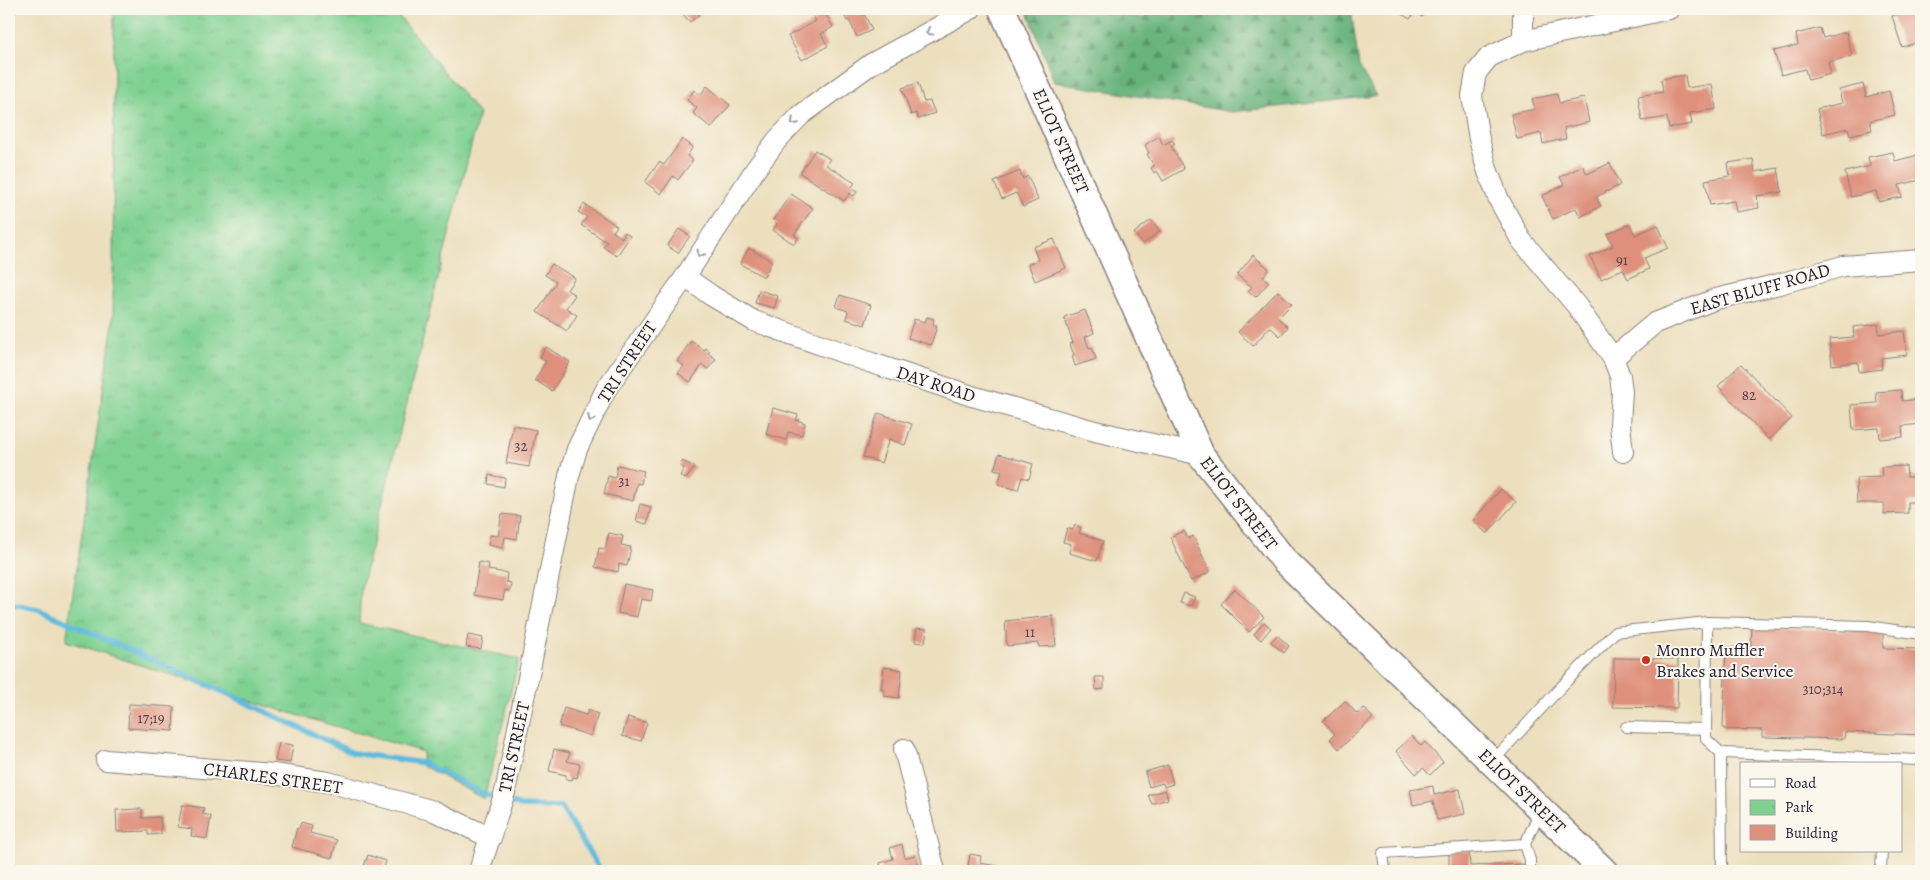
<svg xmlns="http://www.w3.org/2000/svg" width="1930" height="880" font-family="Alegreya,serif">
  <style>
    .forest { fill: url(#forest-firs); stroke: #446a5c }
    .park { fill: url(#park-tufts); stroke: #507a66 }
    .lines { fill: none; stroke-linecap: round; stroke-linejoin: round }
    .stream { stroke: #5ebbdc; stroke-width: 5.5 }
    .building { fill: #de907c }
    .service-casing { stroke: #87807c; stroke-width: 12 }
    .minor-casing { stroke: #87807c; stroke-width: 22 }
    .tertiary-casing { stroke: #87807c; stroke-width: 29 }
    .service { stroke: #fff; stroke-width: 10 }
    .minor { stroke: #fff; stroke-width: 20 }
    .tertiary { stroke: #fff; stroke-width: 26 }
    .oneway { stroke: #9c9ca7 }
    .poi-dot { fill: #c8321e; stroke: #fbf7ec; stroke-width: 2 }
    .labels { text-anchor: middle; stroke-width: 4; stroke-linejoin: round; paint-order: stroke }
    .number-label { font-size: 15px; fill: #513e4b }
    .street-label { font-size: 18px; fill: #22223b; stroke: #fbf7ec }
    .poi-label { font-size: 18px; fill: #22223b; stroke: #fbf7ec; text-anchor: start }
  </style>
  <defs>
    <pattern id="forest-firs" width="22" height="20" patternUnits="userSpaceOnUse" patternTransform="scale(1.25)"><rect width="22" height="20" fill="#67b37c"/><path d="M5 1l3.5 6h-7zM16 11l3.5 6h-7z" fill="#549167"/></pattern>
    <pattern id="park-tufts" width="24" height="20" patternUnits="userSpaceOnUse" patternTransform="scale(1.25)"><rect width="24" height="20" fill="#7fd192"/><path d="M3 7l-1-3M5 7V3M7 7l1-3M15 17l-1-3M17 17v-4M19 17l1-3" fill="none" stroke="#6db37f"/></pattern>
  </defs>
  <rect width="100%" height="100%" fill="#fbf7ec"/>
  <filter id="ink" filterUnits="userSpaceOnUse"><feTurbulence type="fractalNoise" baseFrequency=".02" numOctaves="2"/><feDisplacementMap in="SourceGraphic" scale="10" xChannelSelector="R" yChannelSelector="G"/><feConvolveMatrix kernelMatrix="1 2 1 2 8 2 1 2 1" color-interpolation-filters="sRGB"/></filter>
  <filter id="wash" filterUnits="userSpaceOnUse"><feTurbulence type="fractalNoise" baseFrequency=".0096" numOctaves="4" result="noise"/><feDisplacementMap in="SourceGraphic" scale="20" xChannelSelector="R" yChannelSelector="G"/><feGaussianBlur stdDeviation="1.12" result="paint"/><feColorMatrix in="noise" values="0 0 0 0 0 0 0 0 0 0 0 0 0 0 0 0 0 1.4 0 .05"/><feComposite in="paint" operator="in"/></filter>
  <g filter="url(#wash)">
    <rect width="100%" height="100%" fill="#ecdfbe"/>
    <!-- forest -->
    <polygon class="forest" points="1027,9 1082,9 1144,18 1151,9 1351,9 1359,66 1376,96 1232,112 1054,82"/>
    <!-- park -->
    <polygon class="park" points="114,9 393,9 479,114 361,588 359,623 519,659 484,799 421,765 423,752 270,707 66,641 113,323"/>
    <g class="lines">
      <!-- stream -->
      <polyline class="stream" points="9,603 38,609 226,693 353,753 423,763 484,794 521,806 561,807 601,871"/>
    </g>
    <g id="blocks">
      <!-- building -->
      <g class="building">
        <polygon points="687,9 696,9 700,14 690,22 682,13"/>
        <polygon points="819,9 823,9 833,27 821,34 828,46 802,60 788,36 816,21 811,13"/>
        <polygon points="845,9 862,9 872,30 857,37 849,20 847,21 842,10"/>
        <polygon points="1403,9 1427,9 1422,17 1415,12 1410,19 1400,13"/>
        <polygon points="1910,9 1921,9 1921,39 1918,40 1919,42 1902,47 1892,16 1910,11"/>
        <polygon points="1820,28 1823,38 1846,32 1852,56 1828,62 1831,74 1808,80 1805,69 1781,75 1774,51 1798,45 1796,34"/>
        <polygon points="1685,75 1687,88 1712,84 1716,109 1690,113 1692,124 1669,128 1667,117 1642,121 1638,96 1663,92 1661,79"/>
        <polygon points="918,83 924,102 930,101 935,113 918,119 916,113 911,115 902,88"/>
        <polygon points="1863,84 1866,97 1889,91 1895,115 1870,121 1872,130 1850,135 1848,128 1823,134 1817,109 1842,103 1839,90"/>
        <polygon points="707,86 730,105 711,128 693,113 697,108 687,100 694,90 700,95"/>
        <polygon points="1557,94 1559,103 1584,98 1589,122 1564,128 1566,139 1555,141 1543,144 1541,133 1517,139 1511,114 1535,109 1532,99"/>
        <polygon points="1159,136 1163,145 1172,140 1175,143 1171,146 1184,169 1163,181 1157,171 1154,173 1151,168 1154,166 1147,154 1149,153 1145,145"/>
        <polygon points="682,139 693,147 687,156 693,160 678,180 673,176 661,194 645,182 659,162 664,165"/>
        <polygon points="815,150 830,159 826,165 855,183 851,188 857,192 854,196 850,193 844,201 800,173"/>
        <polygon points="1893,152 1895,161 1918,155 1921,169 1921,180 1899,185 1902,197 1891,199 1879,202 1876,191 1851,197 1845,172 1870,166 1868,157"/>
        <polygon points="1753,159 1755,172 1778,168 1782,192 1757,196 1759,208 1736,212 1734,201 1710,205 1705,180 1730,176 1728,163"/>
        <polygon points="1610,163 1620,185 1596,197 1601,206 1580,217 1576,208 1553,219 1542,196 1564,185 1560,177 1583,166 1587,174"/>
        <polygon points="1020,171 1023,179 1028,176 1038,200 1023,207 1016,193 1002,199 994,182"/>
        <polygon points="791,194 813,208 794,235 798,238 794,244 773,230 777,224 773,220"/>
        <polygon points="584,204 617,226 613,232 622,238 625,232 630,236 617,256 603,247 607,242 581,225 587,217 578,212"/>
        <polygon points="1151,220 1160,231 1143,244 1134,233"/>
        <polygon points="1630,224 1635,235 1658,225 1668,248 1644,258 1649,269 1628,279 1623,269 1601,279 1590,256 1613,246 1607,234"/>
        <polygon points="679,229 690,236 678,253 667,246"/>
        <polygon points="1054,239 1066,268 1035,281 1028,264 1038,260 1033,247"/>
        <polygon points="749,248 772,261 764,277 740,264"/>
        <polygon points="1253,255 1269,269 1263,277 1269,282 1256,297 1248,291 1252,287 1237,275"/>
        <polygon points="552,264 575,278 567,290 575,295 566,308 577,315 567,331 537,312 556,282 545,275"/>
        <polygon points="759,290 778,296 774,308 755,303"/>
        <polygon points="1278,291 1292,304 1278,318 1288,327 1280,336 1270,327 1253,346 1238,332"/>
        <polygon points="840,295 871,305 865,325 846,319 848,311 836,307"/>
        <polygon points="1085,310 1094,333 1085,337 1089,348 1092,347 1096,359 1075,366 1072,356 1074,355 1070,344 1073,343 1064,317"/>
        <polygon points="927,317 934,319 933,324 937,326 931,345 908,338 914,319 925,322"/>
        <polygon points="1878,324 1879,334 1904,331 1907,355 1881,358 1882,369 1859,372 1858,362 1832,365 1829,339 1854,337 1853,327"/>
        <polygon points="691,341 704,350 706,348 710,351 708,353 716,359 708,369 702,365 690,382 678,373 684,366 677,361"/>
        <polygon points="546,347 570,362 552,391 535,380 546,361 540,358"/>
        <polygon points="1741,364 1792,418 1769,440 1718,386"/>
        <polygon points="1901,390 1902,401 1921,399 1921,424 1902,426 1903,437 1880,439 1879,428 1853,430 1851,405 1877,403 1876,392"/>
        <polygon points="773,408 798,415 796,420 805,423 802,435 788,432 786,440 766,434"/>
        <polygon points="878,413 912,424 905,445 889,439 881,463 863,457"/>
        <polygon points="513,425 536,430 529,467 506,463"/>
        <polygon points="999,454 1033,464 1029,479 1022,477 1018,490 998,484 1002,471 994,469"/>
        <polygon points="682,461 695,467 686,479 680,476 684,468 680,466"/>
        <polygon points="617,465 644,471 641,484 637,483 633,501 604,494 608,476 615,478"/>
        <polygon points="1906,466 1907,477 1921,477 1921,502 1908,502 1908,513 1884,514 1884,503 1857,503 1856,478 1882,477 1881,467"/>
        <polygon points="489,475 505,478 504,487 488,484"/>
        <polygon points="1501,489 1516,502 1487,534 1473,520"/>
        <polygon points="640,504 651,507 647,524 636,521"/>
        <polygon points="502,514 520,516 517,539 505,537 503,548 488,545 490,535 498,536"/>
        <polygon points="1075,525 1081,528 1079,533 1103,541 1097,561 1069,553 1071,544 1063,542 1067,528 1073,530"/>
        <polygon points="1184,531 1188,539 1193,536 1210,572 1191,581 1170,537"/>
        <polygon points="609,533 623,536 621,545 631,547 627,566 619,564 618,572 595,567 599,548 605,549"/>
        <polygon points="479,562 489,564 488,570 507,573 506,582 511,583 510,591 505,590 503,600 474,595"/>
        <polygon points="624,584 653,590 651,601 641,599 637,617 618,613"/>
        <polygon points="1235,589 1264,617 1249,632 1221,604"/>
        <polygon points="1184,593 1195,597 1191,606 1180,603"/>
        <polygon points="1053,616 1056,646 1039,647 1039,643 1007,646 1005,621"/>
        <polygon points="1264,622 1271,628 1261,640 1254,634"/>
        <polygon points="1752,627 1883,632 1883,648 1921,649 1921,735 1845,732 1844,739 1762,737 1762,730 1723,729 1726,647 1751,648"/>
        <polygon points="917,628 927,629 925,643 915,642"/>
        <polygon points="468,635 483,638 481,649 466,647"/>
        <polygon points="1277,635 1289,646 1284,653 1271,642"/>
        <polygon points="1614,658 1678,659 1677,708 1613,707"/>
        <polygon points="884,667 902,670 899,698 884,696 884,690 881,689"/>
        <polygon points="1095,677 1104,677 1104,689 1096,690"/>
        <polygon points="1345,701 1357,714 1364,708 1373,718 1339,749 1330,739 1335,734 1323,721"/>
        <polygon points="129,704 174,707 173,731 128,728"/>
        <polygon points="564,708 586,715 588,710 598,714 591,736 559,726"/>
        <polygon points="628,717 647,723 641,741 622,736"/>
        <polygon points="1412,736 1421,746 1425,742 1443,762 1430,775 1423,768 1416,774 1396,751"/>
        <polygon points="279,743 293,745 290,763 275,761"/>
        <polygon points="554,749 570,753 567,761 580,764 577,778 573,777 572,780 566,779 566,775 549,771"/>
        <polygon points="1168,765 1173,784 1164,787 1163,783 1149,787 1145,772"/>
        <polygon points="1433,786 1434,795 1460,789 1465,814 1437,820 1433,801 1413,805 1410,790"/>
        <polygon points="1165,790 1168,799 1152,804 1148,795"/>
        <polygon points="182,805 204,808 203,814 211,816 207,839 191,836 192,829 178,827"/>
        <polygon points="142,809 142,818 160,817 161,834 148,835 148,831 117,832 116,810"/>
        <polygon points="301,823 312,826 310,833 337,840 332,858 292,847 297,828 299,829"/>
        <polygon points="902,844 905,858 915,855 920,871 882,871 880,863 893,859 890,848"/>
        <polygon points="1449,851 1469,851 1470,866 1526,864 1526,871 1392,871 1392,869 1449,867"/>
        <polygon points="970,854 981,856 980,863 998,866 1000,871 967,871"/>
        <polygon points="368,855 386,861 383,871 364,866"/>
      </g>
    </g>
  </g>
  <g filter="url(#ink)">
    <use href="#blocks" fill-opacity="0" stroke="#87807c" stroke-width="1"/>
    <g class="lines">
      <!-- service casing -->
      <g class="service-casing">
        <g id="service">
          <polyline points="1626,727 1706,729"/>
          <polyline points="1721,753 1706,739 1707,622 1868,626 1921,634"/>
          <polyline points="1492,762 1561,687 1615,632 1707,622"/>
          <polyline points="1385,871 1383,853 1525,844"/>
          <polyline points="1530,871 1530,860 1525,844 1540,811"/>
          <polyline points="1722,871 1721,753 1921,760"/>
          <polyline points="1881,871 1882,851"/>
        </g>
      </g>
      <!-- minor casing -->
      <g class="minor-casing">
        <g id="minor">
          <polyline points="1523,9 1523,41"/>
          <polyline points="685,277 712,296 754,321 872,363 972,396 1095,431 1201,455"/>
          <polyline points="1613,358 1655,323 1716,299 1779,284 1843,266 1921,260"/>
          <polyline points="1623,452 1620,425 1622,392 1620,376 1613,358 1576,305 1521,240 1499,200 1487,169 1479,139 1472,96 1476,73 1489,57 1523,41 1669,9"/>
          <polyline points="904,749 935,871"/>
          <polyline points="106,760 273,774 328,782 434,811 491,838"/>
          <polyline points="479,871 505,792 569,476 577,449 606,389 685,277 755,170 777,140 801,115 871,64 971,9"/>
        </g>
      </g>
      <!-- tertiary casing -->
      <g class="tertiary-casing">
        <polyline id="tertiary" points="1002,9 1201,455 1284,560 1604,871"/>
      </g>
      <!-- service -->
      <use href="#service" class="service"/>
      <!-- minor -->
      <use href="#minor" class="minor"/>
      <!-- tertiary -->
      <use href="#tertiary" class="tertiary"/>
    </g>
    <!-- one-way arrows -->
    <defs><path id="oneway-chevron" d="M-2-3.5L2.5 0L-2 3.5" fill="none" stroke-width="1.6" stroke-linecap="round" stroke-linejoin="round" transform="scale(1.25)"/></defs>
    <g class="oneway">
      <use href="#oneway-chevron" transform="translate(929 32) rotate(151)"/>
      <use href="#oneway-chevron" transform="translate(794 122) rotate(134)"/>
      <use href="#oneway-chevron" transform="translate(700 254) rotate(123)"/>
      <use href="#oneway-chevron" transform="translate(591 419) rotate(116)"/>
    </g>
  </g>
  <!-- markers -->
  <circle class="poi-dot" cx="1646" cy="660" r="5"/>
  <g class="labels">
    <!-- number labels -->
    <g class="number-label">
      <text x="1622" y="265">91</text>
      <text x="1749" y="400">82</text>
      <text x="521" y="451">32</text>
      <text x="624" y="486">31</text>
      <text x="1030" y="637">11</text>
      <text x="1823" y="694">310;314</text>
      <text x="151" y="723">17;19</text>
    </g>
    <!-- street labels -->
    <g class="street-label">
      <text transform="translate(1061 141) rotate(66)" y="6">ELIOT STREET</text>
      <text transform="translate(1760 289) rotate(-16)" y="6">EAST BLUFF ROAD</text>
      <text transform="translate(627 362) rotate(-57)" y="6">TRI STREET</text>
      <text transform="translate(936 384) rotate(18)" y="6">DAY ROAD</text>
      <text transform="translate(1239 503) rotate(52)" y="6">ELIOT STREET</text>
      <text transform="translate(514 747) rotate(-78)" y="6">TRI STREET</text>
      <text transform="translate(273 778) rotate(8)" y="6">CHARLES STREET</text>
      <text transform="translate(1522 791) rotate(44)" y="6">ELIOT STREET</text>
    </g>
    <!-- poi labels -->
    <g class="poi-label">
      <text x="1656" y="656">Monro Muffler<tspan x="1656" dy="21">Brakes and Service</tspan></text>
    </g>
  </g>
  <!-- margin -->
  <rect width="1930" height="880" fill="none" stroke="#fbf7ec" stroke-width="30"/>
  <!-- legend -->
  <rect x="1740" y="762" width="162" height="90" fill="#fbf7ec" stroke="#a4a2a5"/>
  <rect x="1750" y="779" width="25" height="8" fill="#ffffff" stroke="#a4a2a5"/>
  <text x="1785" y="788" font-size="15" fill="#22223b">Road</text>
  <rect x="1750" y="800" width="25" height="15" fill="url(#park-tufts)" stroke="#a4a2a5"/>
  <text x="1785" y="812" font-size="15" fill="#22223b">Park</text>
  <rect x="1750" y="825" width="25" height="15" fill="#de907c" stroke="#a4a2a5"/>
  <text x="1785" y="838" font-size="15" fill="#22223b">Building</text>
</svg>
